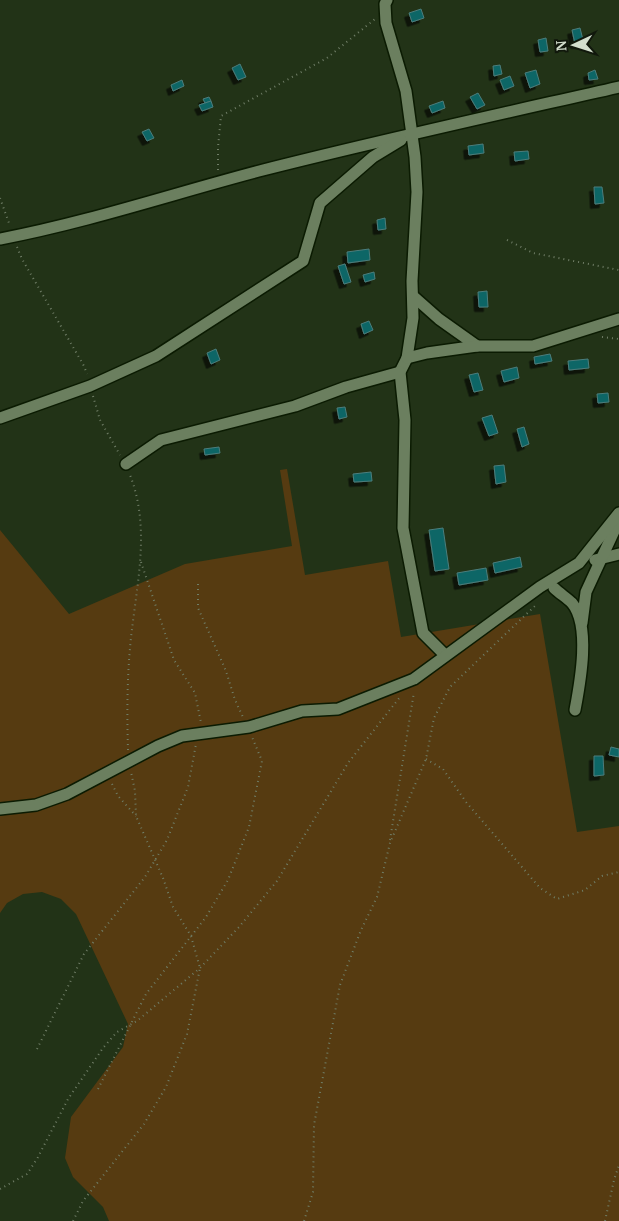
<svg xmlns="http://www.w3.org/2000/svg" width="619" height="1221" font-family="'PT Serif',serif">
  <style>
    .green { fill: #563b11 }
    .building { fill: #0d6666; stroke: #4c7d7c; filter: url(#shadow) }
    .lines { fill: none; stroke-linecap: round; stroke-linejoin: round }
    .minor-casing { stroke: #0b1b02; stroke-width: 14 }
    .path { stroke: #707e67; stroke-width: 2; stroke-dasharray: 1 4; stroke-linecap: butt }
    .minor { stroke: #6b7f5f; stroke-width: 11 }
  </style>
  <defs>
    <filter id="shadow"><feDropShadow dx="-4.5" dy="4.5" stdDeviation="0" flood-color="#0009"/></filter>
  </defs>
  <rect width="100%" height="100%" fill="#223317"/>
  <!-- green -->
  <polygon class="green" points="287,469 305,575 388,561 401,637 540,614 577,832 619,826 619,1221 109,1221 103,1207 73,1177 65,1158 71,1117 123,1047 128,1024 76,914 61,899 42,892 23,894 7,903 0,913 0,530 69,614 185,564 292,546 280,470"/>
  <!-- building -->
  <g class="building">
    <polygon points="421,9 424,18 412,22 409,13"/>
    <polygon points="580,28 584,44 575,44 572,30"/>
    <polygon points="546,38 548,51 540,52 538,40"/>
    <polygon points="240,64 246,77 238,80 232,68"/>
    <polygon points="500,65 502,74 494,76 493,66"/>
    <polygon points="536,70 540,84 530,88 525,73"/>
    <polygon points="595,70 598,79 589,80 588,73"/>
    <polygon points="510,76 514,86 504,90 500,80"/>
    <polygon points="182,80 184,86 173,91 171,85"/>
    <polygon points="478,93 485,105 477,109 470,97"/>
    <polygon points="209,97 211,101 205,103 203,99"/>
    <polygon points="211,101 213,107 202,111 199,105"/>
    <polygon points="443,101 445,108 432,113 429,106"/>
    <polygon points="149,129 154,138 147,141 142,132"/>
    <polygon points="483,144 484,153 469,155 468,146"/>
    <polygon points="528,151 529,159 515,161 514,152"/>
    <polygon points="594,187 602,187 604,203 595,204"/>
    <polygon points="385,218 386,229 378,230 377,220"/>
    <polygon points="369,249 370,260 348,263 347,252"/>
    <polygon points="345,264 351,282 344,284 338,266"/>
    <polygon points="374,272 375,279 365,282 363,275"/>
    <polygon points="487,291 488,307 479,307 478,292"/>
    <polygon points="369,321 373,330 364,334 361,324"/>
    <polygon points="216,349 220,360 211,364 207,353"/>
    <polygon points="550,354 552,361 535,364 534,357"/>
    <polygon points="588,359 589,368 569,370 568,361"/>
    <polygon points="517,367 519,378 504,382 501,371"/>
    <polygon points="478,373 483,390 474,392 469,375"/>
    <polygon points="608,393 609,402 598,403 597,394"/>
    <polygon points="345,407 347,417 339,419 337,408"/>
    <polygon points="492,415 498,433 489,436 482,418"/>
    <polygon points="524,427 529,444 522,447 517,429"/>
    <polygon points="219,447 220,453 205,455 204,449"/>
    <polygon points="504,465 506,482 496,484 494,466"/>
    <polygon points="371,472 372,481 354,482 353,474"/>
    <polygon points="443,528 449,569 435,571 429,530"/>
    <polygon points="520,557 522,567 495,573 493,563"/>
    <polygon points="486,568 488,580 459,585 457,573"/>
    <polygon points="611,747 619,749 619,757 609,755"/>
    <polygon points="594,756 603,756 604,775 594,776"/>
  </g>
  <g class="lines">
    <!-- minor casing -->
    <g class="minor-casing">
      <g id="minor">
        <polyline points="387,0 385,4 386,23 406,91 415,157 417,192 412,281 413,318 407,358 400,372 405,420 403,528 423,633 445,655"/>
        <path d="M0,239c89,-17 175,-46 263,-69 118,-30 237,-56 356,-83"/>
        <polyline points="413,296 439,319 477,346"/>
        <polyline points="407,358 427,353 477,346 533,346 619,319"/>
        <polyline points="0,418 90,386 156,356 303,261 320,203 373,157 401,140"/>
        <polyline points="126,464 161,440 295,406 346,387 400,372"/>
        <polyline points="595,560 619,554"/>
        <path d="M554,588c5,5 13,10 18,15 19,23 8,80 3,107"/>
        <polyline points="582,623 586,592 615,529 616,521"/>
        <polyline points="0,809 36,805 67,794 158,746 182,736 249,727 302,711 338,709 414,679 540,587 579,563 619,513"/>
      </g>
    </g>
    <!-- path -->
    <g class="path">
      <polyline points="218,170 218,147 221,116 327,58 375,19"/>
      <polyline points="0,198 10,226"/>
      <polyline points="507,240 533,253 619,270"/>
      <polyline points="17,247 22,259 84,366 87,374"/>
      <polyline points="602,337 619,339"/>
      <polyline points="93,396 100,420 120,455"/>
      <polyline points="141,562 174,660 195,693 201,723"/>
      <polyline points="198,584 198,608 226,671 235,700 243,717"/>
      <path d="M128,750c-1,-34 -1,-68 2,-102 5,-58 22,-117 0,-173"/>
      <polyline points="426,759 443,769 466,802 540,888 557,899 585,890 602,876 619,872"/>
      <polyline points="112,784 118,796 136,816"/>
      <polyline points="390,840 414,692"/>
      <polyline points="37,1049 84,954 145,877 167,840 188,787 196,744"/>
      <polyline points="98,1089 146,994 206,917 228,880 249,827 262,761 252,737"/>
      <polyline points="0,1189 27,1174 37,1159 68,1099 103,1048 117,1032 137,1021 200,968 239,927 277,881 348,763 400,697"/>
      <polyline points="73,1221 83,1201 144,1124 166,1087 187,1034 200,968 191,936 173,907 163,878 136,816 135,791 131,772"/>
      <polyline points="304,1221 313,1192 314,1125 340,985 361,930 377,897 390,843 426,759 434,718 450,687 536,605"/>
      <polyline points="605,1221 614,1180 619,1165"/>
    </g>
    <!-- minor -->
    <use href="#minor" class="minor"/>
  </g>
  <!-- north arrow -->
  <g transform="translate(574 45) rotate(266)" stroke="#11180c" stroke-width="4" paint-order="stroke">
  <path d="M0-4L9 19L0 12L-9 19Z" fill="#d3decd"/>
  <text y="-8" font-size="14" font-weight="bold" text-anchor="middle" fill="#d3decd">N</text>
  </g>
</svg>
